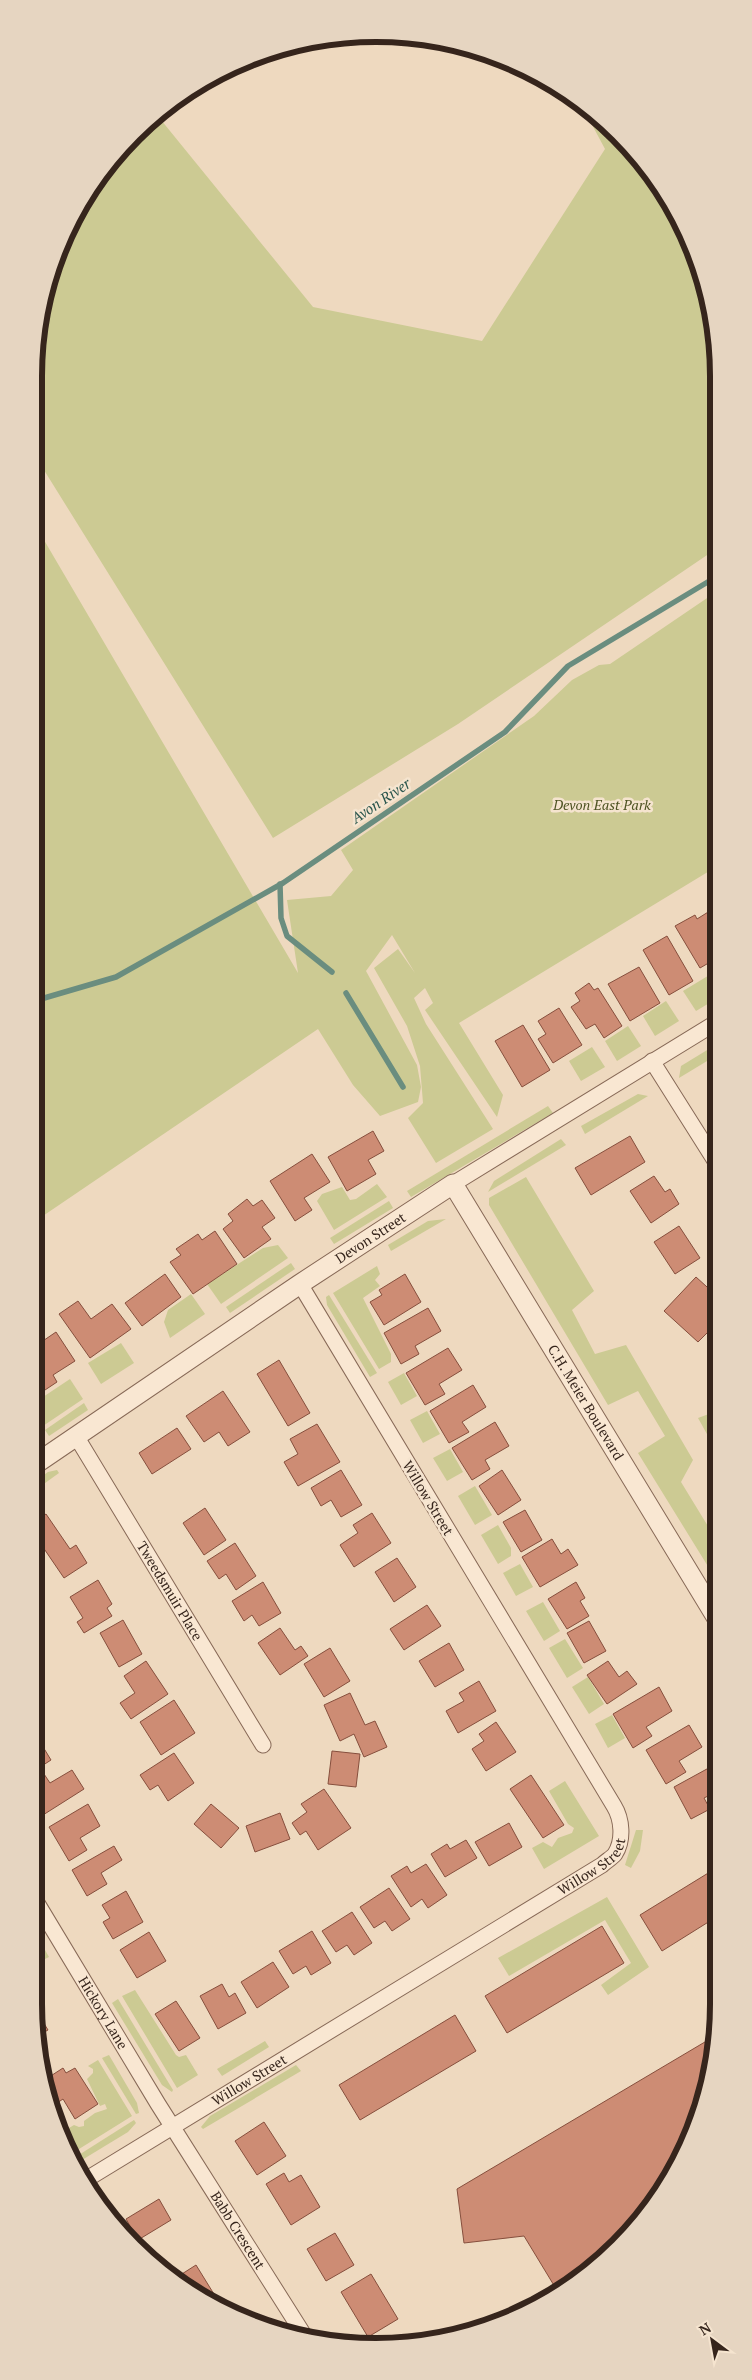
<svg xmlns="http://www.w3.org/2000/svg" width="752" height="2380" font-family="'PT Serif',serif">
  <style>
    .green { fill: #ccca93 }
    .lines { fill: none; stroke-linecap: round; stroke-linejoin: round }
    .stream { stroke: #6a8d7f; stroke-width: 5.5 }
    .building { fill: #cd8c74; stroke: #864f3d }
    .minor-casing { stroke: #876957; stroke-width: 17 }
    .tertiary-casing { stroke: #876957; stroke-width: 21 }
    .minor { stroke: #f9e7d2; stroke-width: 15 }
    .tertiary { stroke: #f9e7d2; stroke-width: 19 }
    .labels { text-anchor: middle; stroke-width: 5; stroke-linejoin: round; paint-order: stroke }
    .park-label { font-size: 14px; font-style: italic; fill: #4e5322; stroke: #f5e4cf }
    .street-label { font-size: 14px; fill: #36251c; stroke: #f5e4cf }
    .water-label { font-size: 15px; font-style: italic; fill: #2b564d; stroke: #f5e4cf }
    .rim { fill: none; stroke: #36251c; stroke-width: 6 }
  </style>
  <rect width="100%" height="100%" fill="#eed9bf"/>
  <!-- green -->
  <g class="green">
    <polygon points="582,106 618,134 683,224 715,331 716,549 458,724 273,838 34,454 34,376 40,309 60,245 92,186 134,134 157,115 313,307 482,341 605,149"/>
    <polygon points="34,523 298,973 287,900 331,896 353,870 341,850 534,716 572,680 599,665 610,664 716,592 716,867 459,1023 503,1095 497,1117 425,1010 433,1003 425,988 414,998 426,1024 493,1129 436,1163 408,1118 423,1103 420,1066 407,1026 374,968 398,949 415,973 392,935 366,971 417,1065 421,1087 418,1102 380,1116 353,1085 318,1029 34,1222"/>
    <polygon points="716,971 716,999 696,1011 683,991"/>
    <polygon points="666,1001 679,1021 655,1036 643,1016"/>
    <polygon points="628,1026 641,1046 617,1061 605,1041"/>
    <polygon points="717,1044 717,1055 679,1078 681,1066"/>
    <polygon points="592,1047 605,1067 581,1081 569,1061"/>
    <polygon points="638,1094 648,1096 585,1134 581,1126"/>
    <polygon points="548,1106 553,1113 411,1197 407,1191"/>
    <polygon points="561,1139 566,1145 488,1192 494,1181"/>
    <polygon points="526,1177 594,1291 572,1310 595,1354 626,1345 693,1460 681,1482 714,1536 717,1536 717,1581 638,1453 665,1436 638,1391 608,1405 489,1205 489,1198"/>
    <polygon points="377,1184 387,1197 334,1230 317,1201 322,1194 342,1187 350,1200 356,1199"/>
    <polygon points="389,1201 393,1208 334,1244 330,1238"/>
    <polygon points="446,1219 391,1251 388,1245 428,1221"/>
    <polygon points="278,1245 288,1258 221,1304 207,1284 263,1248"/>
    <polygon points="291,1263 295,1269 230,1313 226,1307"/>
    <polygon points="377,1266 380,1274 375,1280 380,1286 363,1298 391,1354 391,1362 379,1369 333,1293"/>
    <polygon points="191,1294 205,1314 170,1338 164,1322 168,1310"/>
    <polygon points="329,1295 377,1373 370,1377 327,1305 326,1297"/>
    <polygon points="121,1343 134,1363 101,1384 88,1363"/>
    <polygon points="404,1373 417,1396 401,1405 388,1382"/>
    <polygon points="70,1379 83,1399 40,1428 34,1418 34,1403"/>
    <polygon points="84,1403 88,1410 49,1436 45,1430"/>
    <polygon points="427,1411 440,1434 423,1443 410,1420"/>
    <polygon points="717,1411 717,1452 698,1418"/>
    <polygon points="450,1449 463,1472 447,1481 433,1458"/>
    <polygon points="57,1470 59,1473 34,1491 34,1482 48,1472"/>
    <polygon points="475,1486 492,1515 475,1525 458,1496"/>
    <polygon points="498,1525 511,1548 511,1556 498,1564 481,1535"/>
    <polygon points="520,1564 533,1587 516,1596 503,1573"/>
    <polygon points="543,1602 560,1631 544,1641 526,1611"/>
    <polygon points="565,1639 583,1668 567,1678 549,1648"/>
    <polygon points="588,1677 604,1704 589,1714 572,1687"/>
    <polygon points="612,1715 625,1738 608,1748 595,1724"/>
    <polygon points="565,1781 599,1836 544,1869 532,1848 543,1842 552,1847 558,1838 572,1833 574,1828 568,1824 549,1791"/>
    <polygon points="636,1830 643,1830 640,1851 631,1868 625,1865"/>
    <polygon points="607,1897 649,1967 608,1995 601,1985 631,1963 605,1920 509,1976 498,1958"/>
    <polygon points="34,1931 49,1957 43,1960 34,1945"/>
    <polygon points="135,1990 176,2055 179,2057 186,2055 198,2075 177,2088 122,1996"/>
    <polygon points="118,1999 173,2090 172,2092 162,2085 112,2003"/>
    <polygon points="265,2041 269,2047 222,2076 217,2069"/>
    <polygon points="109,2055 137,2103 139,2113 136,2114 102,2058"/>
    <polygon points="98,2060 132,2116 71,2154 59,2134 74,2125 79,2127 84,2126 84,2121 95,2113 107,2109 105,2104 100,2106 87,2079 93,2073 93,2069 88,2066"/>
    <polygon points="296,2065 301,2071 203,2129 201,2127 210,2116"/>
    <polygon points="134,2120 136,2123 128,2132 77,2163 74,2158"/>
  </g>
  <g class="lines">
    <!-- stream -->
    <g class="stream">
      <polyline points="280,884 281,918 287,936 332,972"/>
      <polyline points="346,993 403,1087"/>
      <polyline points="34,1001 116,977 283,883 505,732 568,666 716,577"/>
    </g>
  </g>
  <!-- building -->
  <g class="building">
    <polygon points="713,909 716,915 716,969 712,961 700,968 675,926 695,915 697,919"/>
    <polygon points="667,936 693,981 669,995 643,950"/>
    <polygon points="639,967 660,1003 630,1021 608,984"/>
    <polygon points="589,983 594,990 598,988 622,1026 604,1038 595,1024 586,1029 571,1007 580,1001 575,993"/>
    <polygon points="559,1008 582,1045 553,1063 538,1039 546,1034 538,1021"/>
    <polygon points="523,1025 550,1070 522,1087 495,1041"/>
    <polygon points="373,1131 384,1151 368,1160 376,1174 347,1191 328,1157"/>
    <polygon points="630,1136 645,1162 591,1195 575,1168"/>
    <polygon points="312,1154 330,1182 304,1198 312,1210 295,1221 270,1181"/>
    <polygon points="654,1176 665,1192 670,1189 679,1204 651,1223 630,1191"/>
    <polygon points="247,1199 253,1206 262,1200 275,1218 262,1227 271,1239 244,1258 223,1229 233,1221 228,1214"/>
    <polygon points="679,1226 700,1258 675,1274 654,1242"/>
    <polygon points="215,1231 237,1264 193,1294 170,1262 181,1255 176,1249 198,1234 202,1240"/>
    <polygon points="165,1274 181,1297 142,1326 125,1303"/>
    <polygon points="405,1274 421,1302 384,1325 370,1302 382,1295 379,1290"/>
    <polygon points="696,1277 717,1296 717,1315 710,1322 714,1326 698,1342 664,1311"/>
    <polygon points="78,1301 91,1319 112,1304 131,1329 90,1358 59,1314"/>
    <polygon points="428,1308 441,1331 415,1346 419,1354 401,1364 384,1333"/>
    <polygon points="56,1332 75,1361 53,1375 57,1382 42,1392 34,1379 34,1347"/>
    <polygon points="448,1348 462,1370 439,1384 445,1394 425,1405 406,1373"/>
    <polygon points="279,1360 310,1413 288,1426 257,1374"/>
    <polygon points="473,1385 486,1407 462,1422 469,1432 449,1443 430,1411"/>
    <polygon points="223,1391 250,1432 228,1446 219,1432 204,1442 186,1416"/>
    <polygon points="495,1422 509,1446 485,1460 490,1469 472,1480 452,1448"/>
    <polygon points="317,1424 340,1462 298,1486 284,1462 298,1454 290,1439"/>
    <polygon points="177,1428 191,1449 152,1474 139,1453"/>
    <polygon points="341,1470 362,1505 341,1517 331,1500 321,1506 311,1488"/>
    <polygon points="502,1470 521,1500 498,1515 479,1486"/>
    <polygon points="205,1508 226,1540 204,1555 183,1523"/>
    <polygon points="525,1510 542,1540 521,1552 503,1522"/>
    <polygon points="372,1513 391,1543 354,1567 340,1545 358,1533 353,1525"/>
    <polygon points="46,1514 70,1549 76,1545 87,1563 64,1578 34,1534 34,1522"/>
    <polygon points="552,1539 561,1554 568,1549 578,1565 540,1587 522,1557"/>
    <polygon points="235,1543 256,1576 236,1590 226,1574 219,1579 207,1561"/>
    <polygon points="397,1558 416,1587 394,1602 375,1572"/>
    <polygon points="98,1580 112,1604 107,1608 112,1616 84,1633 77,1622 83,1618 70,1597"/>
    <polygon points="263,1582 281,1613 259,1626 252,1615 244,1621 232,1601"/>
    <polygon points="576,1582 585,1598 580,1601 589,1616 567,1629 548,1599"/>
    <polygon points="427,1605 441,1626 404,1650 390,1629"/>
    <polygon points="123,1620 142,1654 119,1667 100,1633"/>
    <polygon points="589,1621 606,1651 584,1663 567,1633"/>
    <polygon points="280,1628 295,1650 301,1646 308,1656 280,1675 258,1643"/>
    <polygon points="449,1643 464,1670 435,1687 419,1661"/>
    <polygon points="330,1648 350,1681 324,1697 304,1664"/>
    <polygon points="146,1661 168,1694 131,1719 120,1703 135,1693 124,1676"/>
    <polygon points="608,1661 619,1677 627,1671 637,1684 607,1704 587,1675"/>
    <polygon points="479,1681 496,1711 458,1733 446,1711 464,1701 459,1693"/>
    <polygon points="659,1687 672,1711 646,1727 652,1736 633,1748 613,1714"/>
    <polygon points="350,1693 365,1725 375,1721 387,1747 364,1757 354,1734 340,1741 324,1705"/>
    <polygon points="174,1700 195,1733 161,1755 140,1722"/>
    <polygon points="496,1722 516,1752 486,1771 472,1749 484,1741 479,1734"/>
    <polygon points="689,1725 702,1747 679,1761 686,1772 666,1784 646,1750"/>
    <polygon points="37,1737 51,1760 34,1771 34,1739"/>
    <polygon points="332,1751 360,1754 356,1787 328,1784"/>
    <polygon points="174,1753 194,1783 168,1801 158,1785 150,1790 140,1775"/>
    <polygon points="716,1764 718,1768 718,1791 704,1798 710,1809 691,1819 674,1787"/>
    <polygon points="72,1770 84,1789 43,1815 34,1801 34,1781 44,1774 50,1783"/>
    <polygon points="531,1775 564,1825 543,1838 510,1789"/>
    <polygon points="324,1789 351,1828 318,1850 306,1831 300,1835 292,1823 307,1812 301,1804"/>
    <polygon points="88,1804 100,1826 80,1838 87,1850 69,1861 49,1827"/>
    <polygon points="211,1804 239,1828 221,1848 194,1824"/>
    <polygon points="280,1813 290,1839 255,1852 246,1826"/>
    <polygon points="509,1823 522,1847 489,1866 475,1842"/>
    <polygon points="466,1840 477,1858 445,1877 431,1854 447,1844 450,1849"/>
    <polygon points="114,1846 122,1860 101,1873 107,1884 87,1896 72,1870"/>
    <polygon points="426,1864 447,1895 428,1908 422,1899 411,1907 391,1876 407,1866 411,1873"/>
    <polygon points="718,1867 718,1916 662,1951 640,1915"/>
    <polygon points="389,1888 410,1919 392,1931 385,1921 374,1928 360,1907"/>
    <polygon points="126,1891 143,1922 113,1939 103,1922 110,1918 102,1905"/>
    <polygon points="352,1912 372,1943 354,1955 347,1945 336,1952 322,1931"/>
    <polygon points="602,1926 624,1963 507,2033 485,1996"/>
    <polygon points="312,1931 331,1963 311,1975 306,1966 293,1974 279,1951"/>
    <polygon points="149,1932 166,1961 137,1978 120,1950"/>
    <polygon points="273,1962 289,1987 257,2008 241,1982"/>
    <polygon points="222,1984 229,1997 235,1993 246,2013 218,2029 200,1996"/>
    <polygon points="176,2001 200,2038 179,2051 155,2014"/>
    <polygon points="34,2007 48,2030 37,2036"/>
    <polygon points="455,2015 476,2051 360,2120 339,2085"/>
    <polygon points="715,2036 712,2071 692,2135 661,2194 584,2276 558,2292 524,2236 464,2243 457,2189"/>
    <polygon points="63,2068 66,2073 75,2068 98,2104 75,2119 63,2099 57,2103 43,2081"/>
    <polygon points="264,2122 286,2156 257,2175 235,2141"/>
    <polygon points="284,2173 289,2182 301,2175 320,2207 291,2225 266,2184"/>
    <polygon points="159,2199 171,2220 138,2240 126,2219"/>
    <polygon points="335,2233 354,2265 326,2281 307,2249"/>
    <polygon points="196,2265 217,2299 211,2303 174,2279"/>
    <polygon points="371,2274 398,2319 368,2337 341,2292"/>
  </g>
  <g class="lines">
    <!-- minor casing -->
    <g class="minor-casing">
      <g id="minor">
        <polyline points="652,1061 717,1164"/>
        <polyline points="453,1184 717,1022"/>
        <path id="s1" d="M76,1436l187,309"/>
        <path id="s2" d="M34,1898l124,206 146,231"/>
        <path id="s3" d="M87,2179l515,-314c4,-4 10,-7 13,-11 9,-14 7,-35 -1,-48l-314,-522"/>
      </g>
    </g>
    <!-- tertiary casing -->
    <g class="tertiary-casing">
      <g id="tertiary">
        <path id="s4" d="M34,1465l266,-181 153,-100 265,436"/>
      </g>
    </g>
    <!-- minor -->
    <use href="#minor" class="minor"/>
    <!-- tertiary -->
    <use href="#tertiary" class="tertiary"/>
  </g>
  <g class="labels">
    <!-- park labels -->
    <g class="park-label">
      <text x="602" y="810">Devon East Park</text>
    </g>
    <!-- street labels -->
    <g class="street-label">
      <text dy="5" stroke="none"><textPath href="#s4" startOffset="406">Devon Street</textPath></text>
      <text dy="5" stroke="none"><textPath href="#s4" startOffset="760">C.H. Meier Boulevard</textPath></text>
      <text transform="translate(428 1498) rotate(59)" y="5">Willow Street</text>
      <text dy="5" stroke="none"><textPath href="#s1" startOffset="181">Tweedsmuir Place</textPath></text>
      <text dy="5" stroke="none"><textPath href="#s3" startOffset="595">Willow Street</textPath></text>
      <text dy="5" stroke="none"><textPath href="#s2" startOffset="134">Hickory Lane</textPath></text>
      <text dy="5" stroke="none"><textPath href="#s3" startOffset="190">Willow Street</textPath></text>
      <text dy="5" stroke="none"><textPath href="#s2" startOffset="390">Babb Crescent</textPath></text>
    </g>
    <!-- water labels -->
    <g class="water-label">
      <text transform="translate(381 801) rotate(-34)" y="5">Avon River</text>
    </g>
  </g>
  <!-- crop -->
  <path d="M0 0H752V2380H0ZM376 42H376A334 334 0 0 1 710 376V2004A334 334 0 0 1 376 2338H376A334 334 0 0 1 42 2004V376A334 334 0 0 1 376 42Z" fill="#e6d5c1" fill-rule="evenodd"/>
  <path class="rim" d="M376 42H376A334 334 0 0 1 710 376V2004A334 334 0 0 1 376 2338H376A334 334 0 0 1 42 2004V376A334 334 0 0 1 376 42Z"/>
  <!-- north arrow -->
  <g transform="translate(712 2340) rotate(328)" stroke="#f5e4cf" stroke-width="4" paint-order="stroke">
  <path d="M0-4L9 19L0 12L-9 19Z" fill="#36251c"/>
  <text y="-8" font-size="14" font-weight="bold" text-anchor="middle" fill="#36251c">N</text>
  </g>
</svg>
